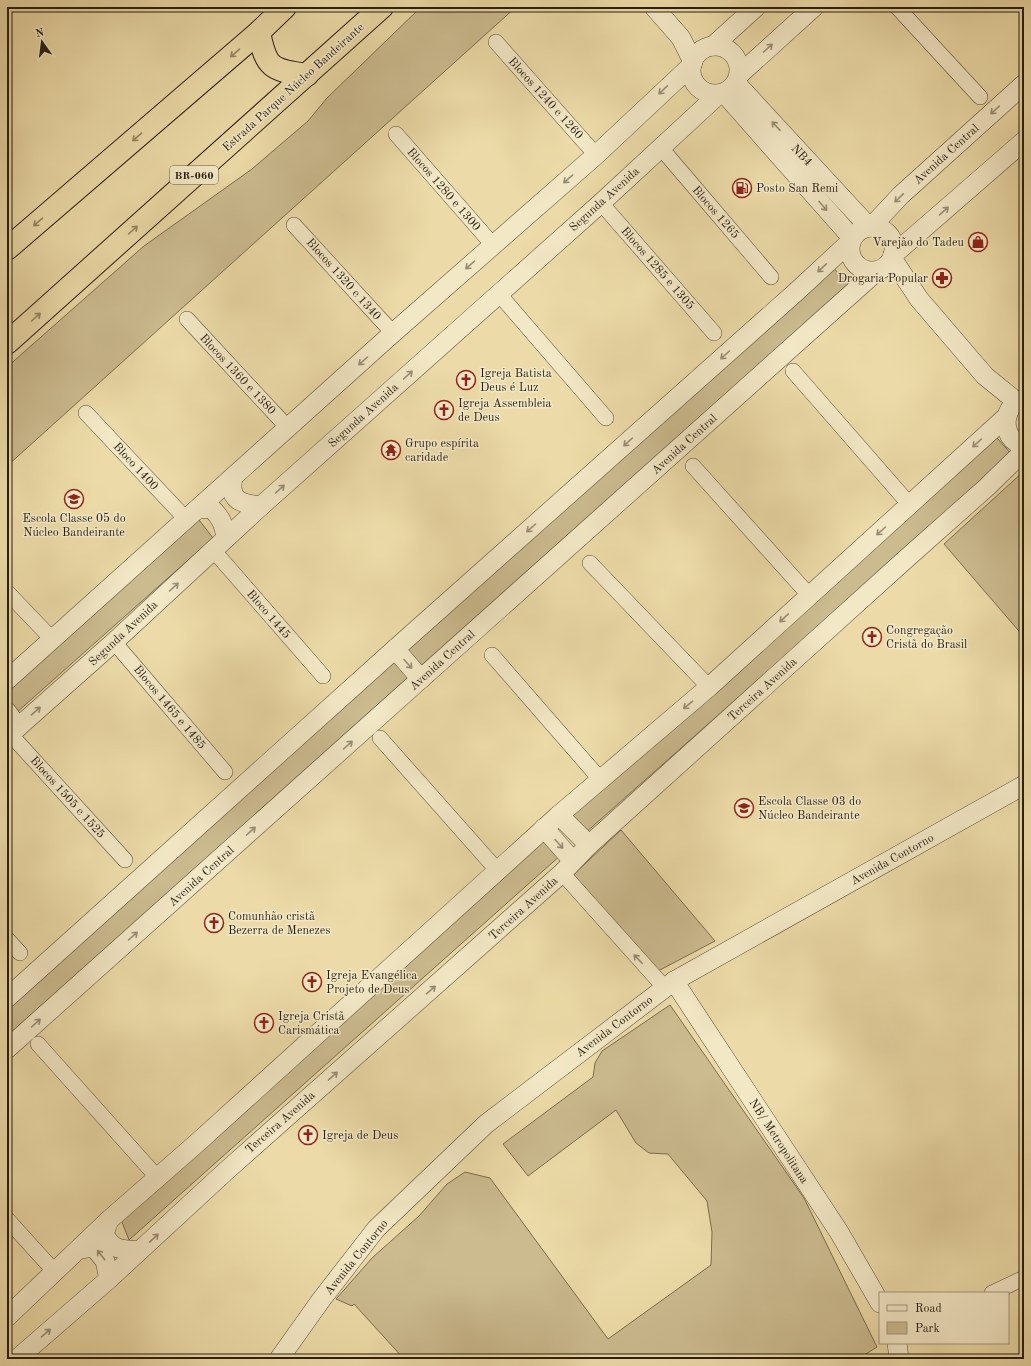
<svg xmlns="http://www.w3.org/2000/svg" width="1031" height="1366" font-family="'Old Standard TT',serif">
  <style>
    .green { fill: #cbbb8f; stroke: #7a6c52 }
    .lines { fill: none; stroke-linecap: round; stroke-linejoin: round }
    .minor-casing { stroke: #594d39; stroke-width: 16 }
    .tertiary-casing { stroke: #594d39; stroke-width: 20 }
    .trunk-casing { stroke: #281e14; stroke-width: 24 }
    .minor { stroke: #f3e8c6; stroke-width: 15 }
    .tertiary { stroke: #f3e8c6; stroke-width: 19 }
    .trunk { stroke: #ecdba8; stroke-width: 22 }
    .oneway { stroke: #988d76 }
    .oneway2 { stroke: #948665 }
    .labels { text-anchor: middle; stroke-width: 3; stroke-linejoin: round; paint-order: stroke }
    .shield { fill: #f3e8c6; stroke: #655b49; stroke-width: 1 }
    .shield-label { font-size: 11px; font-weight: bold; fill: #281e14 }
    .street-label { font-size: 12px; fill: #281e14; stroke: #f3e8c6 }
    .poi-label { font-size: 12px; fill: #281e14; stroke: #f3e8c6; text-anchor: start }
  </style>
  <rect width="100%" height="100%" fill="#ecdba8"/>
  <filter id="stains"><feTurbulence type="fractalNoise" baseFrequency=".005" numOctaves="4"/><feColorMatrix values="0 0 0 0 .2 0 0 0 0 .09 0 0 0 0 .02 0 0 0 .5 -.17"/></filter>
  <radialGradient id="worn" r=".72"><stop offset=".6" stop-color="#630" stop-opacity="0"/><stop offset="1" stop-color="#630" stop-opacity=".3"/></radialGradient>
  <!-- green -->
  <g class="green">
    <polygon points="421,7 516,7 7,466 7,367 144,246 252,169 308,121 327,98"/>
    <polygon points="830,264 848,284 7,1036 7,1003"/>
    <polygon points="991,431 1012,455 584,834 564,809"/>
    <polygon points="1024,471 1024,637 944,544"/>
    <polygon points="196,516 213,538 7,721 7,685"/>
    <polygon points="621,830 715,941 658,971 572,876"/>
    <polygon points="541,833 562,854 129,1240 120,1217"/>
    <polygon points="670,1005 804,1198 877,1347 858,1359 404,1359 354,1304 352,1306 336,1299 372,1258 419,1216 447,1184 465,1172 490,1178 608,1339 711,1265 712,1232 707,1201 668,1154 649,1153 636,1143 616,1110 528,1176 503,1144 593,1077 595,1063 602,1051"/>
  </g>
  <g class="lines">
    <!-- minor casing -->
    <g class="minor-casing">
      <g id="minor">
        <polyline points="897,7 980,97"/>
        <polyline points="496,42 596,155"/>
        <polyline points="396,134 493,245"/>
        <polyline points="661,148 771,277"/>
        <polyline points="601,203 714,333"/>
        <polyline points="294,225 393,333"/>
        <polyline points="499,294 606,418"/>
        <polyline points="187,319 289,429"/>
        <polyline points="793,371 910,505"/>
        <polyline points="86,413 186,519"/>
        <polyline points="693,466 809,595"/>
        <polyline points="214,551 323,676"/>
        <polyline points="590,563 709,687"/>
        <polyline points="7,592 52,639"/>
        <polyline points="114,642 225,772"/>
        <polyline points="492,655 600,779"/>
        <polyline points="11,735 125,860"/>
        <polyline points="380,738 497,870"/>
        <polyline points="562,873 665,988"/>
        <polyline points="7,939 20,953"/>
        <polyline points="38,1044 157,1177"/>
        <polyline points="7,1219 55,1272"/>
        <polyline points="992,1293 1024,1278"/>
      </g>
    </g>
    <!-- tertiary casing -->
    <g class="tertiary-casing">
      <g id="tertiary">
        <polyline points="654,7 681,38 693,62"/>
        <polyline points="713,46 756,7"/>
        <circle cx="715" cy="70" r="24"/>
        <polyline points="740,74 814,7"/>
        <polyline points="736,83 869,227"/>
        <polyline points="724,93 852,238"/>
        <circle cx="872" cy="249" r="22"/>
        <polyline points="871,227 901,195 1024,84"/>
        <polyline points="893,255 1024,141"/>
        <polyline points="892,258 919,299 985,376 1017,402"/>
        <path d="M1010,409c-8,14 -3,33 14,36"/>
        <path d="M233,478c-5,23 9,26 28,28"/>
        <path d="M199,509l12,-1c10,9 13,17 15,30"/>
        <polyline points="395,649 421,679"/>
        <polyline points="7,680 393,333 596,155 692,65"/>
        <polyline points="7,712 18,727"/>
        <polyline points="7,737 114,642 261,506 601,203 719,94"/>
        <polyline points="559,815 589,845"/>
        <polyline points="544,828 573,861"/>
        <polyline points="674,981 839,1232 880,1303"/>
        <polyline points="7,998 395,649 796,292 850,242"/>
        <polyline points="7,1049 877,271"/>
        <path d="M109,1220l-5,14c9,17 17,15 35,17"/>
        <polyline points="80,1249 94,1247 105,1261 109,1279"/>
        <polyline points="7,1317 109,1220 197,1143 559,815 709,687 1006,417"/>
        <polyline points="897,1343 899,1359"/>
        <polyline points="17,1359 109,1279 226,1171 562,873 589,845 907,558 987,487 1024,451"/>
        <polyline points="279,1359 321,1300 376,1229 486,1124 674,981 1024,785"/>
      </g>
    </g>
    <!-- trunk casing -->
    <g class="trunk-casing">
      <g id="trunk">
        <path d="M259,32c7,36 12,38 48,43"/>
        <polyline points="7,249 259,32 285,7"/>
        <polyline points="7,343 382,7"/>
      </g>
    </g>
    <!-- minor -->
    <use href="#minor" class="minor"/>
    <!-- tertiary -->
    <use href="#tertiary" class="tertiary"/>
    <!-- trunk -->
    <use href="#trunk" class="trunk"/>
  </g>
  <!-- one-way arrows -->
  <defs><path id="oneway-shaft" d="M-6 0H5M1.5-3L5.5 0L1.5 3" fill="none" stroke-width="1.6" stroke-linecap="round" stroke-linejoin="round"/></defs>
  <g class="oneway">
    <use href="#oneway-shaft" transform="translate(768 48) rotate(-42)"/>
    <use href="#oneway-shaft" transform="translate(663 90) rotate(136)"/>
    <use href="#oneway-shaft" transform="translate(995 110) rotate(138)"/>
    <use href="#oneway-shaft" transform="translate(776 126) rotate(-133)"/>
    <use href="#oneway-shaft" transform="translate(568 179) rotate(139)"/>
    <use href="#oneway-shaft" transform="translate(899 198) rotate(136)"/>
    <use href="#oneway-shaft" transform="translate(823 206) rotate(49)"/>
    <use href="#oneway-shaft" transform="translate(944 211) rotate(-41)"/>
    <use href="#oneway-shaft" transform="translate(470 265) rotate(139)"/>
    <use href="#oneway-shaft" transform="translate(822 268) rotate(137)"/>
    <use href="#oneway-shaft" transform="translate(725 355) rotate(138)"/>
    <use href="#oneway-shaft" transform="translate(363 361) rotate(138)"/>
    <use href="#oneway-shaft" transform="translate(408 375) rotate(-42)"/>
    <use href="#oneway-shaft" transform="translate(628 442) rotate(138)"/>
    <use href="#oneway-shaft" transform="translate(977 443) rotate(138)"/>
    <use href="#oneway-shaft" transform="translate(280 489) rotate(-42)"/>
    <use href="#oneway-shaft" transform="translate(531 528) rotate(138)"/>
    <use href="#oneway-shaft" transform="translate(881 531) rotate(138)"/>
    <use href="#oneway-shaft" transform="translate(174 587) rotate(-42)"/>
    <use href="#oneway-shaft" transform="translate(784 618) rotate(137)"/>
    <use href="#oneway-shaft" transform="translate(408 664) rotate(48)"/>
    <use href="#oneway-shaft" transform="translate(688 705) rotate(140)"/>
    <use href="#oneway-shaft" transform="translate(36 711) rotate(-41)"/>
    <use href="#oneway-shaft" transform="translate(348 745) rotate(-42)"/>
    <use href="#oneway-shaft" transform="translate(251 831) rotate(-42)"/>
    <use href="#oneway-shaft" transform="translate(559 844) rotate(48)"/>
    <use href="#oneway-shaft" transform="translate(133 936) rotate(-42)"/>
    <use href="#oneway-shaft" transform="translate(638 959) rotate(-134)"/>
    <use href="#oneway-shaft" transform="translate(431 990) rotate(-41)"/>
    <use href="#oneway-shaft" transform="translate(36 1023) rotate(-42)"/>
    <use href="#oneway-shaft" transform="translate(333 1076) rotate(-41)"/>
    <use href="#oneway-shaft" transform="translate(154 1238) rotate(-43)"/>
    <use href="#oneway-shaft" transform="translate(101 1255) rotate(-128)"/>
    <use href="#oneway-shaft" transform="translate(46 1333) rotate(-41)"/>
  </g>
  <g class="oneway2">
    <use href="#oneway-shaft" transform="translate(235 53) rotate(139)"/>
    <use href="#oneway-shaft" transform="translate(137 137) rotate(139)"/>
    <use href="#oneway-shaft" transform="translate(38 222) rotate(139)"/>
    <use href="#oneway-shaft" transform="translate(133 230) rotate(-42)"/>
    <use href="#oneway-shaft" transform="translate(36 317) rotate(-42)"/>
  </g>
  <!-- icons -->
  <defs>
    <g id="fuel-ring" transform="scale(1)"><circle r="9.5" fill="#f3e8c6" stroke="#8f2418" stroke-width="1.5"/><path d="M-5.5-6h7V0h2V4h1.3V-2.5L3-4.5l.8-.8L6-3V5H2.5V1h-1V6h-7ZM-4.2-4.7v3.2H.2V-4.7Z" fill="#8f2418"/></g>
    <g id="shop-ring" transform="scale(1)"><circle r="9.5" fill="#f3e8c6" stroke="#8f2418" stroke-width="1.5"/><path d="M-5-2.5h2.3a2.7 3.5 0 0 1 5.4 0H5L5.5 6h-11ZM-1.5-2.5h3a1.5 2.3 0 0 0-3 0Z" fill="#8f2418"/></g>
    <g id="pharmacy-ring" transform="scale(1)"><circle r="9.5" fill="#f3e8c6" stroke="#8f2418" stroke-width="1.5"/><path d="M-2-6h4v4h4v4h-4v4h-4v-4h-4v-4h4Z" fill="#8f2418"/></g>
    <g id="church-ring" transform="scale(1)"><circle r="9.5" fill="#f3e8c6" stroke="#8f2418" stroke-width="1.5"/><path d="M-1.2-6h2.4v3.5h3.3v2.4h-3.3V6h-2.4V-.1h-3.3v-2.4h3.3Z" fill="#8f2418"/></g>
    <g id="temple-ring" transform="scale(1)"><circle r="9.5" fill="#f3e8c6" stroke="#8f2418" stroke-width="1.5"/><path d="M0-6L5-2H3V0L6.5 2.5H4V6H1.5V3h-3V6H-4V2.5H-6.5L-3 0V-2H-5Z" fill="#8f2418"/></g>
    <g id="school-ring" transform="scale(1)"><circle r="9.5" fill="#f3e8c6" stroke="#8f2418" stroke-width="1.5"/><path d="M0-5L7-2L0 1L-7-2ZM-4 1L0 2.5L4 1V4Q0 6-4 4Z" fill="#8f2418"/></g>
  </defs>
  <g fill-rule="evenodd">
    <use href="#fuel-ring" x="742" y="188"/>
    <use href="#shop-ring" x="978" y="242"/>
    <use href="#pharmacy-ring" x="942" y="278"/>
    <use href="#church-ring" x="466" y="380"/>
    <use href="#church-ring" x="444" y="410"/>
    <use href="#temple-ring" x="391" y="450"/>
    <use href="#school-ring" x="74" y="499"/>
    <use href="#church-ring" x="872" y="637"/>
    <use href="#school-ring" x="744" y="808"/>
    <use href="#church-ring" x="214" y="923"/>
    <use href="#church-ring" x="312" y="982"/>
    <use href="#church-ring" x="264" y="1023"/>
    <use href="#church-ring" x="308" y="1135"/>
  </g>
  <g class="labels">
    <!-- shield labels -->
    <rect class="shield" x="170" y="166" width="48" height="18" rx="3"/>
    <g class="shield-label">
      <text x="194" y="179">BR-060</text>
    </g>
    <!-- street labels -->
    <g class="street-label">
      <text transform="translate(293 87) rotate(-42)" y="4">Estrada Parque Núcleo Bandeirante</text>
      <text transform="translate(546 98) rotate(48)" y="4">Blocos 1240 e 1260</text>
      <text transform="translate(946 154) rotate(-42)" y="4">Avenida Central</text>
      <text transform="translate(802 155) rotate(47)" y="4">NB4</text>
      <text transform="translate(444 189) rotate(49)" y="4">Blocos 1280 e 1300</text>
      <text transform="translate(604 199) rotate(-42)" y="4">Segunda Avenida</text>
      <text transform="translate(716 212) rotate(49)" y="4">Blocos 1265</text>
      <text transform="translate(658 268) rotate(49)" y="4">Blocos 1285 e 1305</text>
      <text transform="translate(344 279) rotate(48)" y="4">Blocos 1320 e 1340</text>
      <text transform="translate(238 374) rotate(47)" y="4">Blocos 1360 e 1380</text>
      <text transform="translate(363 415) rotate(-42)" y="4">Segunda Avenida</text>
      <text transform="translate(684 444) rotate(-42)" y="4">Avenida Central</text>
      <text transform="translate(136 466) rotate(47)" y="4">Bloco 1400</text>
      <text transform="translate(269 614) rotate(49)" y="4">Bloco 1445</text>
      <text transform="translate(123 633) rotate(-43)" y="4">Segunda Avenida</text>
      <text transform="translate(442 660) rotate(-42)" y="4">Avenida Central</text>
      <text transform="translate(762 689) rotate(-42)" y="4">Terceira Avenida</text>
      <text transform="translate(170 707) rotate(50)" y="4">Blocos 1465 e 1485</text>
      <text transform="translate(68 797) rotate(48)" y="4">Blocos 1505 e 1525</text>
      <text transform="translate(892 859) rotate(-29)" y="4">Avenida Contorno</text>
      <text transform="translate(201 876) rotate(-42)" y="4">Avenida Central</text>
      <text transform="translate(523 908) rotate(-42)" y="4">Terceira Avenida</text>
      <text transform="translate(614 1026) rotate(-37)" y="4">Avenida Contorno</text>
      <text transform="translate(280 1122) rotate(-41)" y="4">Terceira Avenida</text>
      <text transform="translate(779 1141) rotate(57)" y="4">NB/ Metropolitana</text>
      <text transform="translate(356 1257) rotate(-51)" y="4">Avenida Contorno</text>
    </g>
    <!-- poi labels -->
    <g class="poi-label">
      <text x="756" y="192">Posto San Remi</text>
      <text x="964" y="246" text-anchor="end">Varejão do Tadeu</text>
      <text x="928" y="282" text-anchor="end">Drogaria Popular</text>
      <text x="480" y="377">Igreja Batista<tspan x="480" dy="14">Deus é Luz</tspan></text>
      <text x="458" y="407">Igreja Assembleia<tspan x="458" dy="14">de Deus</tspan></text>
      <text x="405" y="447">Grupo espírita<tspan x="405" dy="14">caridade</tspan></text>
      <text x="74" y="522" text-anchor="middle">Escola Classe 05 do<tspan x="74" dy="14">Núcleo Bandeirante</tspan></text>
      <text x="886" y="634">Congregação<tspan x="886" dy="14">Cristã do Brasil</tspan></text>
      <text x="758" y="805">Escola Classe 03 do<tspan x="758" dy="14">Núcleo Bandeirante</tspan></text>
      <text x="228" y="920">Comunhão cristã<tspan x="228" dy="14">Bezerra de Menezes</tspan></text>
      <text x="326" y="979">Igreja Evangélica<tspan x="326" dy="14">Projeto de Deus</tspan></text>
      <text x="278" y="1020">Igreja Cristã<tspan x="278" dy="14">Carismática</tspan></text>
      <text x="322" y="1139">Igreja de Deus</text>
    </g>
  </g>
  <!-- margin -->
  <rect width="1031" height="1366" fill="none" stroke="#ecdba8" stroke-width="24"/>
  <rect x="8" y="8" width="1015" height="1350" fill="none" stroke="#281e14" stroke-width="2"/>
  <rect x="12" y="12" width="1007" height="1342" fill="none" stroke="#281e14"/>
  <!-- legend -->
  <rect x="879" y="1292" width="130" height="52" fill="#f3e8c6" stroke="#a2977f"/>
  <rect x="887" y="1305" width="20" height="6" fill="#f3e8c6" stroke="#a2977f"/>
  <text x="915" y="1312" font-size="12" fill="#281e14">Road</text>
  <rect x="887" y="1322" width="20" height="12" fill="#cbbb8f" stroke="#a2977f"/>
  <text x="915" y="1332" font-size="12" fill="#281e14">Park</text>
  <!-- north arrow -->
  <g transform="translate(42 42) rotate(346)" stroke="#f3e8c6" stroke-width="3" paint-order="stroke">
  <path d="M0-3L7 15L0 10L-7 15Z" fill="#281e14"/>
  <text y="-6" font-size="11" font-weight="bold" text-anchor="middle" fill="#281e14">N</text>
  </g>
  <rect width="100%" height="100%" filter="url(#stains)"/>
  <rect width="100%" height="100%" fill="url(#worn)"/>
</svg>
